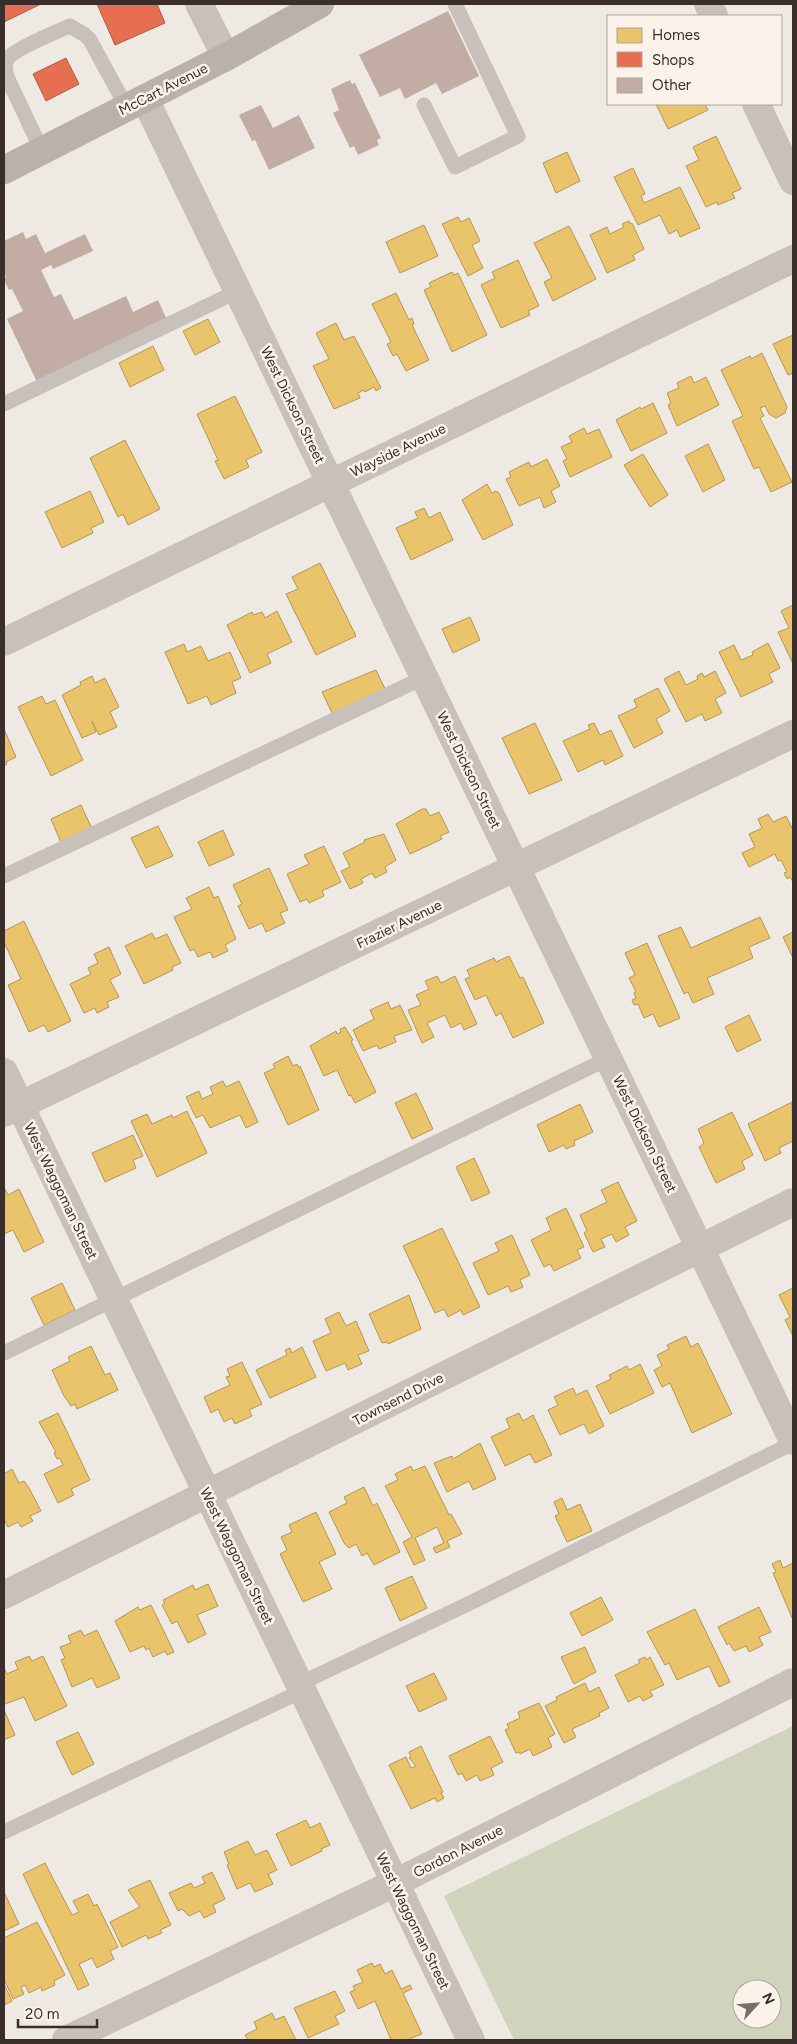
<svg xmlns="http://www.w3.org/2000/svg" width="797" height="2044" font-family="Figtree,sans-serif">
  <style>
    .green { fill: #d0d4bc; fill-rule: evenodd }
    .homes { fill: #e9c46a; stroke: #b49756 }
    .shops { fill: #e76f51; stroke: #b35c45 }
    .building { fill: #c3aca4 }
    .lines { fill: none; stroke-linecap: round; stroke-linejoin: round }
    .lane { stroke: #c8c1bb; stroke-width: 15 }
    .street { stroke: #c8c1bb; stroke-width: 28 }
    .secondary { stroke: #b8b1ac; stroke-width: 28 }
    .labels { text-anchor: middle; stroke-width: 5; stroke-linejoin: round; paint-order: stroke }
    .street-label { font-size: 14px; fill: #392e29; stroke: #fbf3ea }
  </style>
  <rect width="100%" height="100%" fill="#eee9e3"/>
  <!-- green -->
  <path class="green" d="M793,1726v314h-279l-70,-144zM742,1989h30v30h-30z"/>
  <!-- homes -->
  <g class="homes">
    <polygon points="656,104 705,104 708,110 668,129"/>
    <polygon points="716,136 741,189 732,193 735,198 718,205 717,202 706,207 686,166 699,160 693,147"/>
    <polygon points="567,152 580,181 556,193 543,163"/>
    <polygon points="633,168 645,194 641,196 644,203 680,187 700,228 680,237 677,230 669,234 660,215 638,225 614,177"/>
    <polygon points="458,217 461,222 469,218 480,241 472,245 483,268 468,276 442,224"/>
    <polygon points="629,221 630,224 632,223 644,249 633,255 635,260 607,273 590,235 607,227 610,234 624,227 622,224"/>
    <polygon points="424,225 438,256 400,273 386,242"/>
    <polygon points="569,226 596,279 553,301 544,282 552,278 534,243"/>
    <polygon points="518,260 539,306 528,311 530,315 501,328 481,285 495,278 492,272"/>
    <polygon points="452,272 454,275 458,273 487,335 452,352 424,290 431,287 429,283"/>
    <polygon points="396,293 409,320 412,318 414,324 412,325 429,360 406,371 397,354 393,356 387,344 391,342 372,304"/>
    <polygon points="208,319 220,342 195,355 183,331"/>
    <polygon points="336,323 344,340 354,336 381,388 376,391 374,387 365,392 364,390 358,393 360,398 334,409 313,366 329,359 316,333"/>
    <polygon points="793,335 793,373 788,375 773,344"/>
    <polygon points="153,346 164,370 130,387 119,363"/>
    <polygon points="762,353 787,407 785,413 776,418 769,414 765,406 760,408 764,416 760,418 792,482 771,492 759,467 754,469 732,421 743,416 721,370 750,356 751,359"/>
    <polygon points="691,376 694,383 706,377 719,405 677,426 668,405 671,403 667,393 679,388 677,383"/>
    <polygon points="235,396 262,452 246,460 249,467 224,479 215,461 218,460 197,414"/>
    <polygon points="653,403 667,433 631,451 616,420 640,407 641,409"/>
    <polygon points="584,428 587,434 599,429 612,457 570,477 563,461 567,459 561,447 572,442 569,436"/>
    <polygon points="125,440 160,509 128,525 123,514 118,517 90,458"/>
    <polygon points="708,444 725,480 703,492 685,456"/>
    <polygon points="643,454 668,495 650,507 624,465"/>
    <polygon points="547,459 560,486 551,491 556,502 544,508 540,497 519,506 506,479 511,477 509,472 529,462 531,467"/>
    <polygon points="487,484 492,493 496,491 499,493 513,525 483,540 462,500"/>
    <polygon points="90,491 104,522 91,528 93,533 62,548 45,512"/>
    <polygon points="424,508 429,518 440,512 453,540 411,560 396,528 418,518 415,512"/>
    <polygon points="320,563 356,636 316,655 286,594 298,589 292,577"/>
    <polygon points="793,605 793,664 778,632 789,628 781,611"/>
    <polygon points="277,611 292,642 267,654 271,663 250,673 227,625 252,612 253,615 262,612 265,618"/>
    <polygon points="470,617 480,640 453,653 442,629"/>
    <polygon points="768,643 780,668 769,674 773,682 741,697 719,652 734,645 741,660 753,655 752,652"/>
    <polygon points="184,644 187,652 201,646 208,661 230,652 241,678 232,682 236,693 211,705 207,696 188,704 165,652"/>
    <polygon points="376,670 387,693 333,715 322,692"/>
    <polygon points="679,671 686,685 698,679 697,676 702,673 704,677 715,671 726,693 715,699 722,713 705,721 702,714 686,722 664,679"/>
    <polygon points="92,676 95,683 105,678 119,707 110,712 117,727 99,735 92,721 96,732 82,738 62,695 81,685 80,682"/>
    <polygon points="658,688 670,711 656,719 663,733 634,748 618,716 637,707 634,700"/>
    <polygon points="42,696 46,704 55,700 83,760 51,776 18,707"/>
    <polygon points="535,723 562,780 529,794 502,738"/>
    <polygon points="594,723 600,735 611,730 623,756 605,765 603,760 578,772 563,741 590,729 588,725"/>
    <polygon points="4,729 16,757 6,762 7,764 4,766"/>
    <polygon points="81,805 93,831 62,845 51,819"/>
    <polygon points="422,809 426,809 430,816 439,812 449,832 440,836 442,839 410,854 396,824"/>
    <polygon points="768,814 773,822 786,816 793,830 793,882 790,877 787,879 784,873 787,872 781,860 778,861 775,854 749,867 742,853 755,847 749,834 762,828 758,819"/>
    <polygon points="158,826 173,856 146,868 131,838"/>
    <polygon points="223,830 234,855 209,866 198,842"/>
    <polygon points="384,834 396,860 385,867 387,872 375,878 372,873 361,879 363,883 350,889 341,871 350,867 343,853 365,842 364,840"/>
    <polygon points="324,846 341,882 322,891 324,896 309,903 307,899 300,902 287,874 309,864 304,855"/>
    <polygon points="269,868 288,910 280,913 285,923 266,932 262,923 249,929 238,906 242,904 233,885"/>
    <polygon points="209,887 214,898 218,896 236,939 225,945 228,951 213,958 210,952 198,957 194,949 190,951 174,917 192,909 186,898"/>
    <polygon points="760,917 770,938 749,947 753,958 707,978 714,994 693,1003 688,992 684,994 658,936 681,927 691,948"/>
    <polygon points="24,921 71,1021 48,1032 44,1025 29,1032 8,985 21,979 4,942 4,931"/>
    <polygon points="793,932 793,958 783,937"/>
    <polygon points="152,933 155,939 167,934 181,963 172,967 173,970 144,984 125,946"/>
    <polygon points="647,943 680,1018 659,1027 653,1014 644,1018 638,1004 634,1005 632,1000 636,998 634,993 636,992 629,978 635,975 625,953"/>
    <polygon points="109,947 121,974 110,980 119,997 107,1002 109,1007 97,1013 95,1008 84,1013 70,984 91,974 88,968 98,963 94,954"/>
    <polygon points="509,956 520,978 523,977 544,1023 513,1038 501,1013 496,1016 486,995 475,1000 465,979 470,977 467,970 494,958 496,962"/>
    <polygon points="437,976 441,983 455,976 477,1024 464,1030 461,1023 451,1028 445,1015 427,1023 434,1037 422,1043 408,1010 421,1005 416,995 429,989 425,981"/>
    <polygon points="388,1002 391,1009 400,1005 412,1030 394,1036 396,1042 379,1049 377,1045 363,1051 353,1030 374,1019 370,1010"/>
    <polygon points="749,1015 761,1040 737,1052 725,1027"/>
    <polygon points="345,1027 353,1040 351,1041 376,1092 355,1103 351,1095 349,1096 337,1070 324,1076 310,1046 336,1031 337,1034 341,1032 340,1029"/>
    <polygon points="288,1056 293,1066 297,1064 298,1067 300,1066 319,1110 288,1125 264,1073 275,1068 273,1064"/>
    <polygon points="223,1081 226,1087 239,1081 258,1122 246,1128 240,1115 210,1128 203,1115 196,1118 186,1097 199,1091 202,1099 213,1094 210,1087"/>
    <polygon points="416,1093 433,1129 412,1139 395,1103"/>
    <polygon points="792,1102 793,1141 779,1148 781,1153 765,1161 748,1124"/>
    <polygon points="580,1104 593,1132 574,1141 575,1145 566,1149 564,1145 549,1152 537,1125"/>
    <polygon points="187,1111 207,1153 157,1177 131,1121 147,1114 152,1124 172,1115 173,1118"/>
    <polygon points="732,1112 753,1155 742,1161 745,1169 716,1183 699,1147 704,1143 698,1129"/>
    <polygon points="133,1135 143,1156 133,1160 136,1168 105,1182 92,1153"/>
    <polygon points="474,1158 490,1193 472,1201 456,1167"/>
    <polygon points="618,1182 637,1221 625,1227 629,1235 616,1242 612,1234 601,1239 605,1247 593,1252 584,1233 587,1231 580,1215 607,1202 601,1190"/>
    <polygon points="5,1189 8,1195 19,1189 44,1242 24,1252 13,1230 4,1234"/>
    <polygon points="566,1208 584,1247 577,1250 581,1258 554,1271 550,1264 544,1267 531,1240 551,1230 546,1218"/>
    <polygon points="442,1228 480,1307 463,1315 461,1310 448,1317 444,1309 435,1313 403,1246"/>
    <polygon points="512,1235 530,1275 520,1280 523,1287 511,1292 508,1286 488,1295 473,1263 499,1251 495,1243"/>
    <polygon points="62,1283 75,1310 44,1325 31,1298"/>
    <polygon points="793,1288 793,1336 785,1320 790,1317 779,1295"/>
    <polygon points="409,1295 421,1329 388,1344 387,1342 382,1343 369,1314"/>
    <polygon points="339,1312 346,1326 356,1321 369,1351 358,1355 362,1364 348,1370 345,1363 326,1371 313,1341 331,1333 325,1319"/>
    <polygon points="686,1336 691,1347 698,1343 732,1414 692,1433 670,1383 662,1387 654,1370 662,1366 657,1355 669,1349 667,1345"/>
    <polygon points="91,1346 105,1375 110,1373 118,1390 77,1409 75,1404 71,1406 64,1396 52,1370 70,1361 68,1357"/>
    <polygon points="302,1347 316,1377 270,1398 256,1370 287,1355 285,1350 290,1348 292,1353"/>
    <polygon points="242,1362 262,1404 249,1410 252,1416 235,1424 232,1418 224,1422 218,1409 211,1413 204,1397 230,1385 226,1377 230,1376 227,1369"/>
    <polygon points="640,1364 654,1393 610,1414 596,1386 611,1379 609,1375 627,1366 629,1370"/>
    <polygon points="573,1388 576,1395 587,1390 604,1426 589,1434 584,1424 560,1435 548,1410 558,1405 554,1397"/>
    <polygon points="58,1413 90,1480 71,1489 74,1495 58,1503 44,1474 63,1465 60,1458 57,1459 54,1453 56,1452 39,1422"/>
    <polygon points="519,1413 523,1421 533,1415 552,1455 535,1463 530,1454 505,1466 491,1437 510,1428 506,1419"/>
    <polygon points="480,1443 496,1479 473,1490 469,1481 447,1492 434,1463 452,1456 453,1459"/>
    <polygon points="411,1466 413,1471 425,1466 449,1515 451,1514 462,1534 447,1541 450,1547 436,1553 433,1548 444,1543 437,1527 415,1538 425,1560 414,1565 403,1542 412,1537 385,1486 398,1480 395,1474"/>
    <polygon points="12,1469 19,1483 24,1481 29,1488 41,1511 30,1516 33,1521 21,1527 18,1522 8,1527 4,1519 4,1474"/>
    <polygon points="364,1487 373,1506 377,1503 400,1552 374,1565 367,1553 362,1556 356,1544 349,1548 344,1543 329,1512 347,1503 344,1497"/>
    <polygon points="562,1498 567,1510 580,1504 592,1531 567,1542 555,1516 559,1514 554,1502"/>
    <polygon points="316,1512 336,1554 319,1562 332,1589 303,1602 280,1554 287,1550 281,1537 292,1532 289,1525"/>
    <polygon points="780,1560 783,1568 793,1563 793,1620 773,1573 776,1572 772,1564"/>
    <polygon points="412,1576 427,1608 400,1621 385,1588"/>
    <polygon points="208,1584 218,1606 197,1615 206,1634 188,1643 177,1621 172,1624 162,1605 165,1603 163,1600 193,1585 195,1590"/>
    <polygon points="601,1597 613,1620 582,1636 570,1613"/>
    <polygon points="151,1605 174,1652 167,1655 165,1651 153,1657 149,1648 146,1650 144,1646 130,1652 115,1621 138,1607 140,1610"/>
    <polygon points="759,1607 771,1632 759,1637 763,1645 749,1652 746,1646 734,1651 729,1643 727,1645 718,1627"/>
    <polygon points="695,1609 730,1682 719,1687 709,1666 677,1680 669,1663 665,1665 647,1632"/>
    <polygon points="81,1630 84,1636 97,1630 120,1678 97,1688 92,1678 72,1687 61,1660 65,1658 60,1647 71,1643 68,1636"/>
    <polygon points="585,1647 596,1672 574,1684 561,1657"/>
    <polygon points="29,1656 32,1661 43,1656 67,1706 35,1721 24,1697 5,1704 4,1701 4,1668 7,1674 18,1669 15,1662"/>
    <polygon points="645,1657 646,1660 650,1657 664,1685 650,1691 653,1696 643,1701 640,1696 628,1702 615,1675 640,1663 638,1660"/>
    <polygon points="434,1673 447,1699 419,1712 406,1686"/>
    <polygon points="585,1683 589,1692 599,1687 609,1708 599,1713 600,1716 572,1729 576,1737 564,1743 545,1706 557,1700 556,1697"/>
    <polygon points="539,1703 555,1734 548,1738 552,1747 533,1756 530,1749 520,1754 519,1752 516,1753 505,1730 509,1728 507,1724 520,1718 518,1712"/>
    <polygon points="4,1710 15,1735 4,1740"/>
    <polygon points="78,1732 94,1764 72,1775 56,1742"/>
    <polygon points="490,1736 503,1762 491,1768 494,1775 480,1781 477,1775 466,1781 462,1773 458,1775 449,1756"/>
    <polygon points="421,1746 443,1792 441,1793 444,1798 437,1802 435,1798 411,1809 389,1765 406,1757 411,1768 416,1766 409,1758 411,1757 409,1752"/>
    <polygon points="306,1820 310,1828 320,1823 330,1845 321,1849 322,1851 291,1866 276,1834"/>
    <polygon points="248,1841 255,1855 267,1850 277,1870 268,1874 273,1884 255,1892 250,1883 237,1889 227,1865 229,1864 224,1852"/>
    <polygon points="45,1863 72,1915 79,1912 73,1901 88,1894 94,1906 97,1904 118,1947 110,1951 114,1959 97,1968 92,1958 79,1964 89,1985 78,1990 23,1874"/>
    <polygon points="212,1872 225,1899 213,1905 216,1912 204,1918 200,1911 189,1916 182,1909 178,1911 169,1893 191,1883 194,1888 205,1883 202,1877"/>
    <polygon points="150,1880 171,1925 160,1930 162,1933 148,1939 146,1935 122,1947 110,1922 140,1907 128,1890"/>
    <polygon points="4,1892 19,1924 4,1931"/>
    <polygon points="37,1922 65,1975 54,1981 55,1985 42,1991 41,1987 29,1993 25,1985 21,1987 24,1994 13,1999 4,1979 4,1938"/>
    <polygon points="372,1963 374,1967 380,1964 385,1974 392,1970 401,1989 410,1985 412,1989 403,1993 422,2034 406,2040 391,2040 375,2001 358,2009 350,1992 355,1990 353,1986 363,1982 357,1970"/>
    <polygon points="4,1984 12,2001 4,2005"/>
    <polygon points="335,1991 345,2011 335,2016 339,2024 308,2038 294,2008"/>
    <polygon points="272,2013 275,2020 284,2016 296,2040 248,2040 245,2035 257,2029 254,2022"/>
  </g>
  <!-- shops -->
  <g class="shops">
    <polygon points="4,4 41,4 4,22"/>
    <polygon points="97,4 157,4 165,23 115,45"/>
    <polygon points="66,58 79,84 46,101 33,74"/>
  </g>
  <!-- building -->
  <g class="building">
    <polygon points="448,11 479,76 442,94 436,83 405,99 400,88 380,97 359,55"/>
    <polygon points="350,80 352,84 355,83 381,138 377,140 379,145 358,155 354,146 350,148 333,113 339,110 331,89"/>
    <polygon points="261,105 273,128 299,115 315,148 269,170 255,140 252,141 239,115"/>
    <polygon points="23,232 26,239 36,234 45,253 85,234 93,251 53,269 51,265 41,270 54,297 61,294 74,320 126,296 133,312 158,300 167,320 37,382 7,319 23,311 12,289 9,290 4,280 6,277 4,271 4,241"/>
  </g>
  <g class="lines">
    <!-- lane -->
    <g class="lane">
      <polyline points="424,105 455,167 518,136 455,4"/>
      <path d="M42,151l-35,-74c-1,-6 -4,-13 1,-19 9,-10 48,-26 62,-32l15,9 5,5 37,68"/>
      <polyline points="4,404 238,291"/>
      <polyline points="4,876 425,677"/>
      <polyline points="4,1353 609,1058"/>
      <polyline points="299,1684 468,1604 793,1443"/>
      <polyline points="4,1832 302,1691"/>
    </g>
    <!-- street -->
    <g class="street">
      <polyline points="199,4 226,57"/>
      <polyline points="708,4 714,16"/>
      <polyline points="145,99 793,1441"/>
      <polyline points="756,104 793,181"/>
      <polyline points="4,642 793,259"/>
      <polyline points="4,1072 471,2040"/>
      <polyline points="4,1113 793,734"/>
      <polyline points="4,1595 793,1202"/>
      <polyline points="66,2040 395,1883 793,1682"/>
    </g>
    <!-- secondary -->
    <polyline class="secondary" points="4,170 226,57 320,4"/>
  </g>
  <g class="labels">
    <!-- street labels -->
    <g class="street-label">
      <text transform="translate(163 89) rotate(-27)" y="5">McCart Avenue</text>
      <text transform="translate(293 405) rotate(64)" y="5">West Dickson Street</text>
      <text transform="translate(398 450) rotate(-26)" y="5">Wayside Avenue</text>
      <text transform="translate(469 770) rotate(64)" y="5">West Dickson Street</text>
      <text transform="translate(399 924) rotate(-26)" y="5">Frazier Avenue</text>
      <text transform="translate(645 1134) rotate(64)" y="5">West Dickson Street</text>
      <text transform="translate(61 1191) rotate(64)" y="5">West Waggoman Street</text>
      <text transform="translate(398 1399) rotate(-27)" y="5">Townsend Drive</text>
      <text transform="translate(237 1556) rotate(64)" y="5">West Waggoman Street</text>
      <text transform="translate(458 1851) rotate(-27)" y="5">Gordon Avenue</text>
      <text transform="translate(413 1921) rotate(64)" y="5">West Waggoman Street</text>
    </g>
  </g>
  <!-- border -->
  <rect width="797" height="2044" fill="none" stroke="#392e29" stroke-width="10"/>
  <!-- legend -->
  <rect x="607" y="15" width="175" height="90" fill="#fbf3ea" stroke="#ada49d"/>
  <rect x="617" y="28" width="25" height="15" fill="#e9c46a" stroke="#ada49d"/>
  <text x="652" y="40" font-size="15" fill="#392e29">Homes</text>
  <rect x="617" y="52" width="25" height="15" fill="#e76f51" stroke="#ada49d"/>
  <text x="652" y="65" font-size="15" fill="#392e29">Shops</text>
  <rect x="617" y="78" width="25" height="15" fill="#c3aca4" stroke="#ada49d"/>
  <text x="652" y="90" font-size="15" fill="#392e29">Other</text>
  <!-- north arrow -->
  <g transform="translate(757 2004) rotate(64)"><circle r="24" fill="#fbf3ea" stroke="#ada49d"/>
  <path d="M0-4L9 19L0 12L-9 19Z" fill="#786f6a"/>
  <text y="-8" font-size="14" font-weight="bold" text-anchor="middle" fill="#392e29">N</text>
  </g>
  <!-- scale -->
  <path d="M18 2019v8h79v-8" fill="none" stroke="#392e29" stroke-width="2.5"/>
  <text x="25" y="2019" font-size="15" fill="#392e29" stroke="#fbf3ea" stroke-width="4" paint-order="stroke">20 m</text>
</svg>
